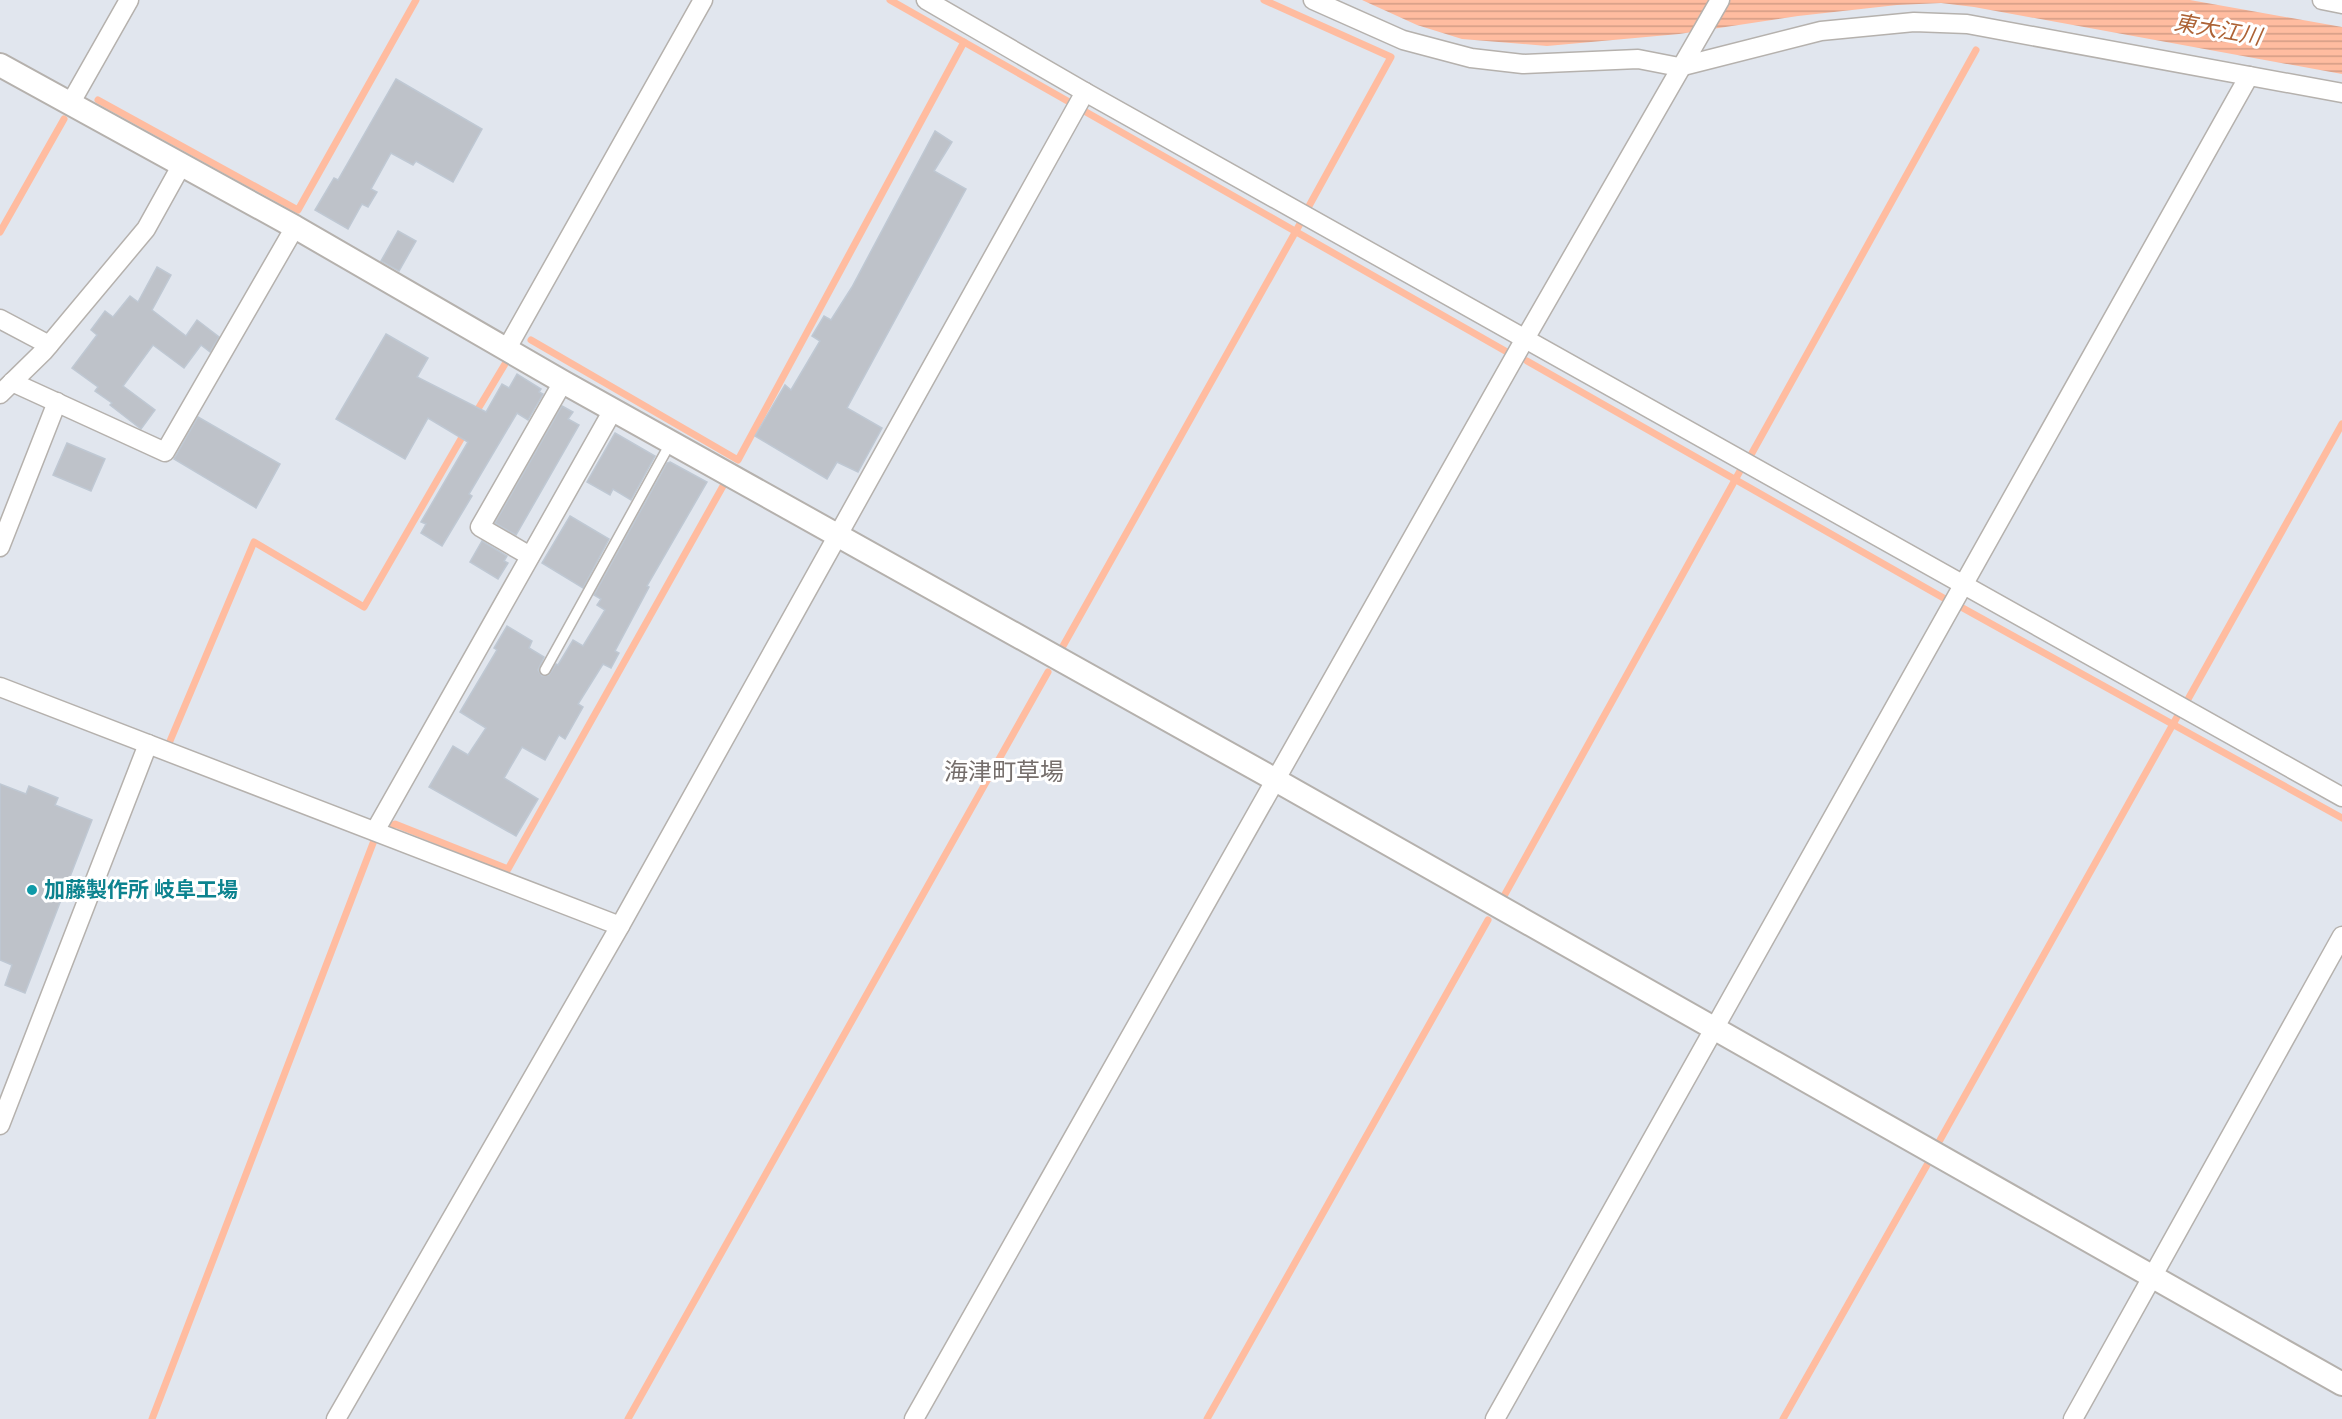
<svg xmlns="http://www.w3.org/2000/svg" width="2342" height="1419" font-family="Ubuntu,'Noto Sans JP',sans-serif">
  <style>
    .water { fill: url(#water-rules) }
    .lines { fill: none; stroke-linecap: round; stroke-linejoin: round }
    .stream { stroke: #ffbca0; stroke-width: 7 }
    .building { fill: #bec2c9; stroke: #bfc8d3; stroke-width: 1.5 }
    .service-casing { stroke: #b5b1ad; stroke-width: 12 }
    .minor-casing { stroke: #b5b1ad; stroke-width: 21 }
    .tertiary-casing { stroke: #b5b1ad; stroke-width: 26 }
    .service { stroke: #fff; stroke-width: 9 }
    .minor { stroke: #fff; stroke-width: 18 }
    .tertiary { stroke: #fff; stroke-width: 22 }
    .culture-dot { fill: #0f9aa8; stroke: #fff; stroke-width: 2 }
    .labels { text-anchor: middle; stroke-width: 6; stroke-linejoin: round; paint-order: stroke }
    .culture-label { font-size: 21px; font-weight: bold; fill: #0d838f; stroke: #fff; text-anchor: start }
    .water-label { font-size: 22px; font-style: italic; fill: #ad6235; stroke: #fff }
    .quarter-label { font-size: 24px; fill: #756e6b; stroke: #fff }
  </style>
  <defs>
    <pattern id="water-rules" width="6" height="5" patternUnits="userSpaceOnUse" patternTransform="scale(1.5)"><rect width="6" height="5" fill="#ffbca0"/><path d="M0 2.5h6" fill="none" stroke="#d29c85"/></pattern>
  </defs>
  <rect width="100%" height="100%" fill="#e1e6ee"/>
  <!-- water -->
  <polygon class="water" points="1362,0 2190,0 2342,27 2342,74 1974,7 1941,3 1897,5 1798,16 1679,34 1547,46 1462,39 1417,25"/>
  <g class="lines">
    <!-- stream -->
    <g class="stream">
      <polyline points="890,0 1071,103"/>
      <polyline points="1264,0 1391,57 1309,206"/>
      <polyline points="98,100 298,210 416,0"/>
      <polyline points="1086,112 1507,352"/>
      <polyline points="0,232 64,119"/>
      <polyline points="531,340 738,460 964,42"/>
      <polyline points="1527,361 1947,600"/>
      <polyline points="475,414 505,364"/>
      <polyline points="1752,453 1976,50"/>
      <polyline points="1961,607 2342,818"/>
      <polyline points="1063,646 1301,222"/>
      <polyline points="2187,701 2342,424"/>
      <polyline points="170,741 254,542 364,607 465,432"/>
      <polyline points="389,828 395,824 508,869 723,486"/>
      <polyline points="1504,896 1740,471"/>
      <polyline points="1940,1140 2177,717"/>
      <polyline points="152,1419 375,838"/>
      <polyline points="628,1419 1048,672"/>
      <polyline points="1207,1419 1488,920"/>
      <polyline points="1783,1419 1927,1165"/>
    </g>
  </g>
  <!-- building -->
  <g class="building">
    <polygon points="396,79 482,129 453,182 416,161 413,165 391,153 371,189 377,192 368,207 362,204 348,229 315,210 334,178 338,180"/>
    <polygon points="935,131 952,142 934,171 966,189 847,408 882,428 858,472 837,462 827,479 755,436 785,385 791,390 820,341 812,336 824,316 831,320 852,287"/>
    <polygon points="398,231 416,241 399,271 381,261"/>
    <polygon points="157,267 171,275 152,310 186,336 197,320 219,337 210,352 201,345 184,368 153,345 123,386 155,410 141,429 110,405 112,403 95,391 98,387 72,368 97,335 91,330 105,311 113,317 130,296 138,302"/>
    <polygon points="386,334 428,358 417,377 486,412 502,384 509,388 517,374 541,389 539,392 543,394 528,420 517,413 469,494 472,496 442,546 421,533 426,524 421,522 468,442 428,418 405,459 336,419"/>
    <polygon points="562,406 573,412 568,419 579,425 516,535 495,523"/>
    <polygon points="198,417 280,464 256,508 174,459"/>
    <polygon points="615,433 655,456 631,500 613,489 610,495 587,482"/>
    <polygon points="67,443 105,459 91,491 53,475"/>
    <polygon points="670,462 707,482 647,586 649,587 615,651 619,653 611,668 603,664 578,704 583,707 565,739 559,735 545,760 522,747 504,778 538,799 516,836 429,787 453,746 468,755 486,728 460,712 497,650 494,648 507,626 532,641 529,648 544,657 538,670 542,676 549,675 556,664 558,665 573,640 583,646 605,610 597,605 601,599 594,595 667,463"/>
    <polygon points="570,516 609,539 583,588 542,563"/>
    <polygon points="482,541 507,556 504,561 508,563 498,579 470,562"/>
    <polygon points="0,784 26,794 29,786 58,798 55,805 92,820 25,993 5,985 12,965 0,960"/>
  </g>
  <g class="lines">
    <!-- service casing -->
    <g class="service-casing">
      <polyline id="service" points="545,670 671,442"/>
    </g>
    <!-- minor casing -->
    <g class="minor-casing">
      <g id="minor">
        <polyline points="926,0 1085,92 2342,797"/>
        <polyline points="1313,0 1403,40 1471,58 1523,64 1638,59 1679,67 1821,31 1914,22 1967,24 2342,93"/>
        <polyline points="2322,0 2342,4"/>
        <polyline points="70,104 129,0"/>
        <polyline points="0,319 49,345"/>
        <polyline points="506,350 703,0"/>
        <polyline points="12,382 165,452 295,227"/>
        <polyline points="0,394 44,351 146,229 181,166"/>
        <polyline points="0,547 57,402"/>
        <polyline points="530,556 480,527 563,382"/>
        <polyline points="0,687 620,926"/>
        <polyline points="375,831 613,410"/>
        <polyline points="0,1125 148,744"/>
        <polyline points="336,1419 620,926 1085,92"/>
        <polyline points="914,1419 1526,337 1720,0"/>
        <polyline points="1495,1419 2249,76"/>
        <polyline points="2073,1419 2342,936"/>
      </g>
    </g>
    <!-- tertiary casing -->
    <g class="tertiary-casing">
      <polyline id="tertiary" points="0,65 295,227 563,382 1274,779 2342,1384"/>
    </g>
    <!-- service -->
    <use href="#service" class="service"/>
    <!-- minor -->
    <use href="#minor" class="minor"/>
    <!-- tertiary -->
    <use href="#tertiary" class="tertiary"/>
  </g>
  <!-- markers -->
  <circle class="culture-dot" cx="32" cy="890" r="6"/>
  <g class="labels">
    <!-- culture labels -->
    <g class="culture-label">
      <text x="44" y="897">加藤製作所 岐阜工場</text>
    </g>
    <!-- water labels -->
    <g class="water-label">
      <text transform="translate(2218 29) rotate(10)" y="8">東大江川</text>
    </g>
    <!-- quarter labels -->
    <g class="quarter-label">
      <text x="1004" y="780">海津町草場</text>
    </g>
  </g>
</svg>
